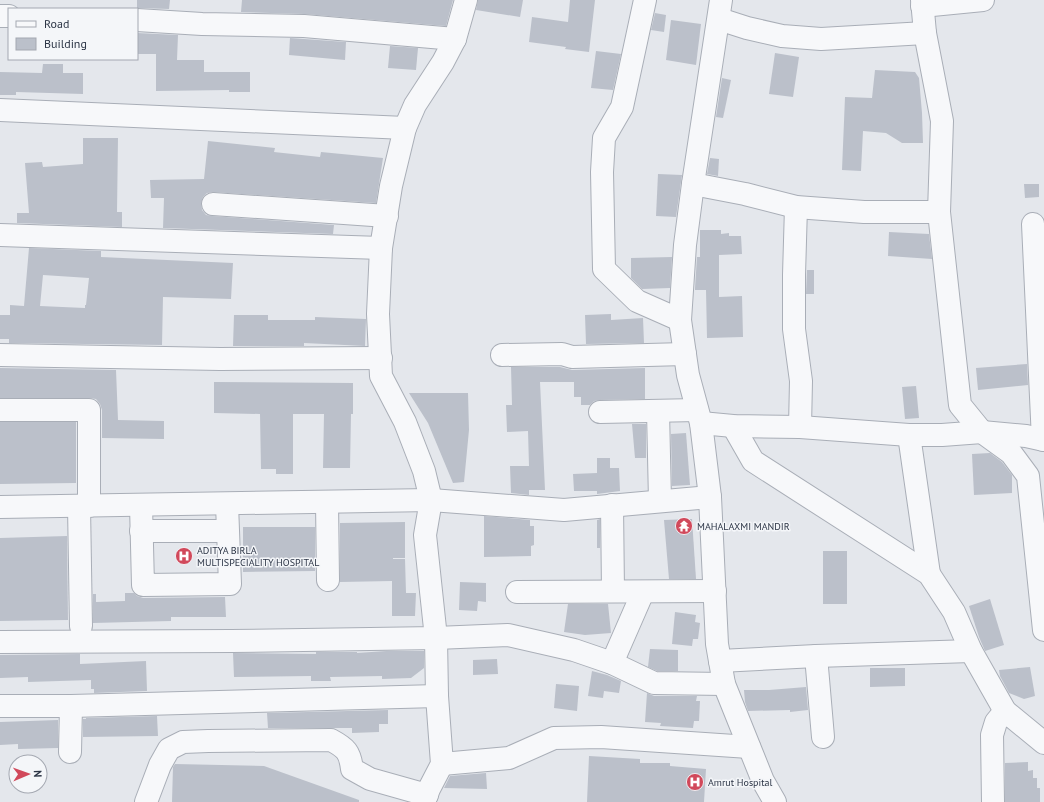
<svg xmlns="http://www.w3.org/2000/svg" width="1044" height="802" font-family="'PT Sans',sans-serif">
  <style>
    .building { fill: #bbc0ca; fill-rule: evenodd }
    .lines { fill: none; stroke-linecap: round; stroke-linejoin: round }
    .minor-casing { stroke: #a9aeb7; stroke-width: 24 }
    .minor { stroke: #f7f8fa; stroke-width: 22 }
    .labels { text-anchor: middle; stroke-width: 3; stroke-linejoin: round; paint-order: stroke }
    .poi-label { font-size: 10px; fill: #2b3445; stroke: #f4f6f9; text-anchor: start }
  </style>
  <rect width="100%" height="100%" fill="#e4e7ec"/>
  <!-- building -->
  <g class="building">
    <polygon points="137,0 170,0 169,9 137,8"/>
    <polygon points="242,0 453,0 446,26 305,14 241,12"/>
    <polygon points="478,0 523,0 520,17 476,10"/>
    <polygon points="570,0 595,0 589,52 565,49 566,47 529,42 532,17 568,22"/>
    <polygon points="655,13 666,15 664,32 651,30"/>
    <polygon points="671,20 701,24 696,65 666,60"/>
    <polygon points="137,33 178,35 177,60 204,60 204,72 250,72 250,92 229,92 229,90 156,91 156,54 137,54"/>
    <polygon points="290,38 346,42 345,60 289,55"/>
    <polygon points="390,46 418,48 416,70 388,68"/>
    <polygon points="596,51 621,54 613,90 591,88"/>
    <polygon points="775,53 799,57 793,97 769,94"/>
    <polygon points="43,64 63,64 63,73 83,73 83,94 16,92 16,95 0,95 0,72 42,73"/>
    <polygon points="875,70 915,72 919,78 922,113 923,143 902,143 886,133 863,131 861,171 842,170 845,97 872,98"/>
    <polygon points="722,78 731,80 723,118 716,117"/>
    <polygon points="83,138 118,138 117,212 122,212 122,227 17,223 17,213 29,213 25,163 42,162 43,167 83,164"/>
    <polygon points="208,141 275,148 274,152 320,157 321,152 383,158 376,203 213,192 207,193 203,197 201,203 202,210 206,215 212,216 334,225 333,234 163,228 164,198 151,198 150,180 204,179"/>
    <polygon points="710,158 719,159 718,176 707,174"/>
    <polygon points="658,174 682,175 676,217 656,216"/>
    <polygon points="1024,184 1039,184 1039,197 1025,198"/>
    <polygon points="700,230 721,230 721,234 729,233 729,236 741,236 742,254 719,255 719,297 742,296 743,337 707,338 706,290 695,290 695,288 697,257 700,257"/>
    <polygon points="889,232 929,234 932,259 888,256"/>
    <path d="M29,248l72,3v6l132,6 -2,36 -68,-2 -1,48 -153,-2v-4h-9v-24h10v-10l14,1zM43,275l46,3 -3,27h-1v3l-45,-2z"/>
    <polygon points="672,257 670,288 642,289 631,278 631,258"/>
    <polygon points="807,270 814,270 814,294 806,294"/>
    <polygon points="611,314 611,320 643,318 644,343 586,344 585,315"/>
    <polygon points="234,315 268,315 268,320 315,320 315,317 366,319 365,346 304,343 304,346 233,346"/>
    <polygon points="1027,364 1028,385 978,390 976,368"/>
    <polygon points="511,367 560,367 572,370 645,368 645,399 600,400 594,401 590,405 581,405 581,397 574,397 574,382 540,382 545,490 529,490 529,495 511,493 510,466 529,466 528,431 507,432 506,405 512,405"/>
    <polygon points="0,368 116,370 118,420 164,421 164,439 102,438 102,410 100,404 96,399 89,398 0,398"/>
    <polygon points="214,382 353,383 353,414 351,414 350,468 323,468 324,414 293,414 293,474 276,474 276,469 261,469 260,414 214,413"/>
    <polygon points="916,386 919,418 905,419 902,387"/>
    <polygon points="409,393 468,393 469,430 464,482 453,483 428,423"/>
    <polygon points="0,422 76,422 76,483 0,484"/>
    <polygon points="632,424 646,424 646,458 635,458"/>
    <polygon points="686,433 690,485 672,486 671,434"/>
    <polygon points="990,453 1002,462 1012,475 1012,493 974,495 972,454"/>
    <polygon points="597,458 610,458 610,468 619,468 620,491 597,494 597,491 574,491 573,474 597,473"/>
    <polygon points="484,516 530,520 530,526 534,526 534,545 531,546 531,556 484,557"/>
    <polygon points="600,519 600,548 597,548 597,520"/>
    <polygon points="692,519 696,579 669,579 664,520"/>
    <polygon points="405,522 405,558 393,558 393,559 405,559 406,593 416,593 415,616 392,616 392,581 340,582 340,523"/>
    <polygon points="243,527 315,527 315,571 243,572"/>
    <polygon points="67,536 68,620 0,621 0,538"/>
    <rect x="823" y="551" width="24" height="53"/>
    <polygon points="460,582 486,583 486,602 478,601 477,611 459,610"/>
    <polygon points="125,593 134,593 137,596 143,598 225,597 226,617 171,617 171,621 93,623 93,594 96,594 96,602 125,601"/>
    <polygon points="990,599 1004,645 985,651 979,637 969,606"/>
    <polygon points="568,604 608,604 611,633 585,635 564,632"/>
    <polygon points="675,612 696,615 695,622 700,623 698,639 693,639 692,646 672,644"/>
    <polygon points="650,649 678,650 678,671 657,671 648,667"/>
    <polygon points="386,651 424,651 424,668 411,678 382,679 382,676 330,677 331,681 311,681 311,676 234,677 233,653 316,654 316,652 357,652 357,653"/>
    <polygon points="80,654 80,664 146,661 147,691 94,693 94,689 91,689 91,680 28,682 28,677 0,678 0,655"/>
    <polygon points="497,659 498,674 473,675 473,660"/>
    <polygon points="1030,667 1035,696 1024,699 1009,693 1000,676 999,670"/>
    <polygon points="870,668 905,668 905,686 870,687"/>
    <polygon points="592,671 607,675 621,681 619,693 604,691 603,698 588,696"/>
    <polygon points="556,684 579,686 577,711 554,708"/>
    <polygon points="806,687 808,710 790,712 790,710 748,711 745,702 744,690 769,690"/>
    <polygon points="647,693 654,696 697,696 696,701 700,701 699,721 694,721 693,728 660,726 661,723 645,722"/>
    <polygon points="388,710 388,724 379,724 379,732 352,733 352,728 268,728 267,713"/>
    <polygon points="157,716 158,736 83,737 83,719 86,719 86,718"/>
    <polygon points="58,720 58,748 18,749 18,744 0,745 0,722"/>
    <polygon points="589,756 640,759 640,763 670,763 670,766 706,769 704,802 587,802"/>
    <polygon points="1028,762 1028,771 1033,770 1033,778 1037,778 1037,788 1040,788 1040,802 1005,802 1005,763"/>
    <polygon points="175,764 264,766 359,800 359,802 172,802 173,767"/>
    <polygon points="486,773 487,789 444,788 450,776"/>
  </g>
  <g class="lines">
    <!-- minor casing -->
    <g class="minor-casing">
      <g id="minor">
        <polyline points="645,0 622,107 604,138 602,172 604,269 637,301 680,320"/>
        <polyline points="721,0 693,184 685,245 680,320 688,375 701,423 710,497 717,644 724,684 763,781 775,802"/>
        <polyline points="922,0 925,33 942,121 939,212 960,405 982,432 1011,453 1028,476 1044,630"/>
        <polyline points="922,6 983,0"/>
        <polyline points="0,16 9,16"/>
        <polyline points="719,19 747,28 782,36 821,39 925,33"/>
        <polyline points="137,20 202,24 304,26 455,39"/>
        <polyline points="0,110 405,128"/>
        <polyline points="693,184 745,194 796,207 864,212 939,212"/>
        <polyline points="213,204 387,216"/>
        <polyline points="796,207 794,275 794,329 801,381 800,427"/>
        <polyline points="1033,224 1043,440"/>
        <polyline points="0,235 381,248"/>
        <polyline points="0,355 220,359 381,358"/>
        <polyline points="502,355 562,354 572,357 685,354"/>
        <polyline points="0,410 89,410 89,506"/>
        <polyline points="658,411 660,501"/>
        <polyline points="600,412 697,410"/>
        <polyline points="701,423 733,426 800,427 909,435 942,435 982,432 1026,436 1044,440"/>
        <polyline points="733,426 753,461 929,574 954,612 971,651 1005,711 1044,743"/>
        <polyline points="909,435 929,574"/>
        <polyline points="327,502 328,580"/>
        <polyline points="141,505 143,585 230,584 227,504"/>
        <polyline points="612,505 613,591"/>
        <polyline points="79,506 81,626"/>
        <polyline points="0,507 431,500 564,510 710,497"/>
        <polyline points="141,531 227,531"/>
        <polyline points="517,592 715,591"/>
        <polyline points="0,642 231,641 436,638 508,635 574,650 612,663 654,683 724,684"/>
        <polyline points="816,656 823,737"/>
        <polyline points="720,661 816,656 971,651"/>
        <polyline points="612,663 643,592"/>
        <polyline points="0,706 71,706 437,696"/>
        <polyline points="70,752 71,706"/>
        <polyline points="442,764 509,758 554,738 601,737 749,747"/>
        <path d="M146,802l14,-37 9,-16 14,-7 25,-1 123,-1c15,8 19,12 21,29l18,10 57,16"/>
        <polyline points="424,802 429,789 442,764 437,696 436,638 425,535 431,500 424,471 405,422 381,376 378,314 381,248 391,186 405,128 415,105 443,62 455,39 466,0"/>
        <polyline points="993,802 992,735 996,722 1005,711"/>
      </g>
    </g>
    <!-- minor -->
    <use href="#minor" class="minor"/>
  </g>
  <!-- icons -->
  <defs>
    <g id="temple-disc" transform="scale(0.9)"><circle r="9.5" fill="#d1495b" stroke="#f4f6f9"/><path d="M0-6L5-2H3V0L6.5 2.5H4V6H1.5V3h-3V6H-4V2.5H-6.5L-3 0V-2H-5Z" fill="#fff"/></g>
    <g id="hospital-disc" transform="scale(0.9)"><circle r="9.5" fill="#d1495b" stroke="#f4f6f9"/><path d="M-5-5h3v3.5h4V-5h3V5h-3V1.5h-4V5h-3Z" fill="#fff"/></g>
  </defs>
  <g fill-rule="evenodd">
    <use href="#temple-disc" x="684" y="526"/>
    <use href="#hospital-disc" x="184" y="556"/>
    <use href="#hospital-disc" x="695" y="782"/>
  </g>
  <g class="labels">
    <!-- poi labels -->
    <g class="poi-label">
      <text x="697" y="530">MAHALAXMI MANDIR</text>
      <text x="197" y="554">ADITYA BIRLA<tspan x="197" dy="12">MULTISPECIALITY HOSPITAL</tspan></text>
      <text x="708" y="786">Amrut Hospital</text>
    </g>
  </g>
  <!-- legend -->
  <rect x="8" y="8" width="130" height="52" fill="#f4f6f9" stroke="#a4a8b1"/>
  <rect x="16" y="21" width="20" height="6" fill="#f7f8fa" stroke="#a4a8b1"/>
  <text x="44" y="28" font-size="12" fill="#2b3445">Road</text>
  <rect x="16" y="38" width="20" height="12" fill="#bbc0ca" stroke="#a4a8b1"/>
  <text x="44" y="48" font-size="12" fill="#2b3445">Building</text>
  <!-- north arrow -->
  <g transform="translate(28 774) rotate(88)"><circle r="19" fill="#f4f6f9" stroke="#a4a8b1"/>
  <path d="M0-3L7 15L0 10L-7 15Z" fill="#d1495b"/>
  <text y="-6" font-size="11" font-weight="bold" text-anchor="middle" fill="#2b3445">N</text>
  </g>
</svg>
